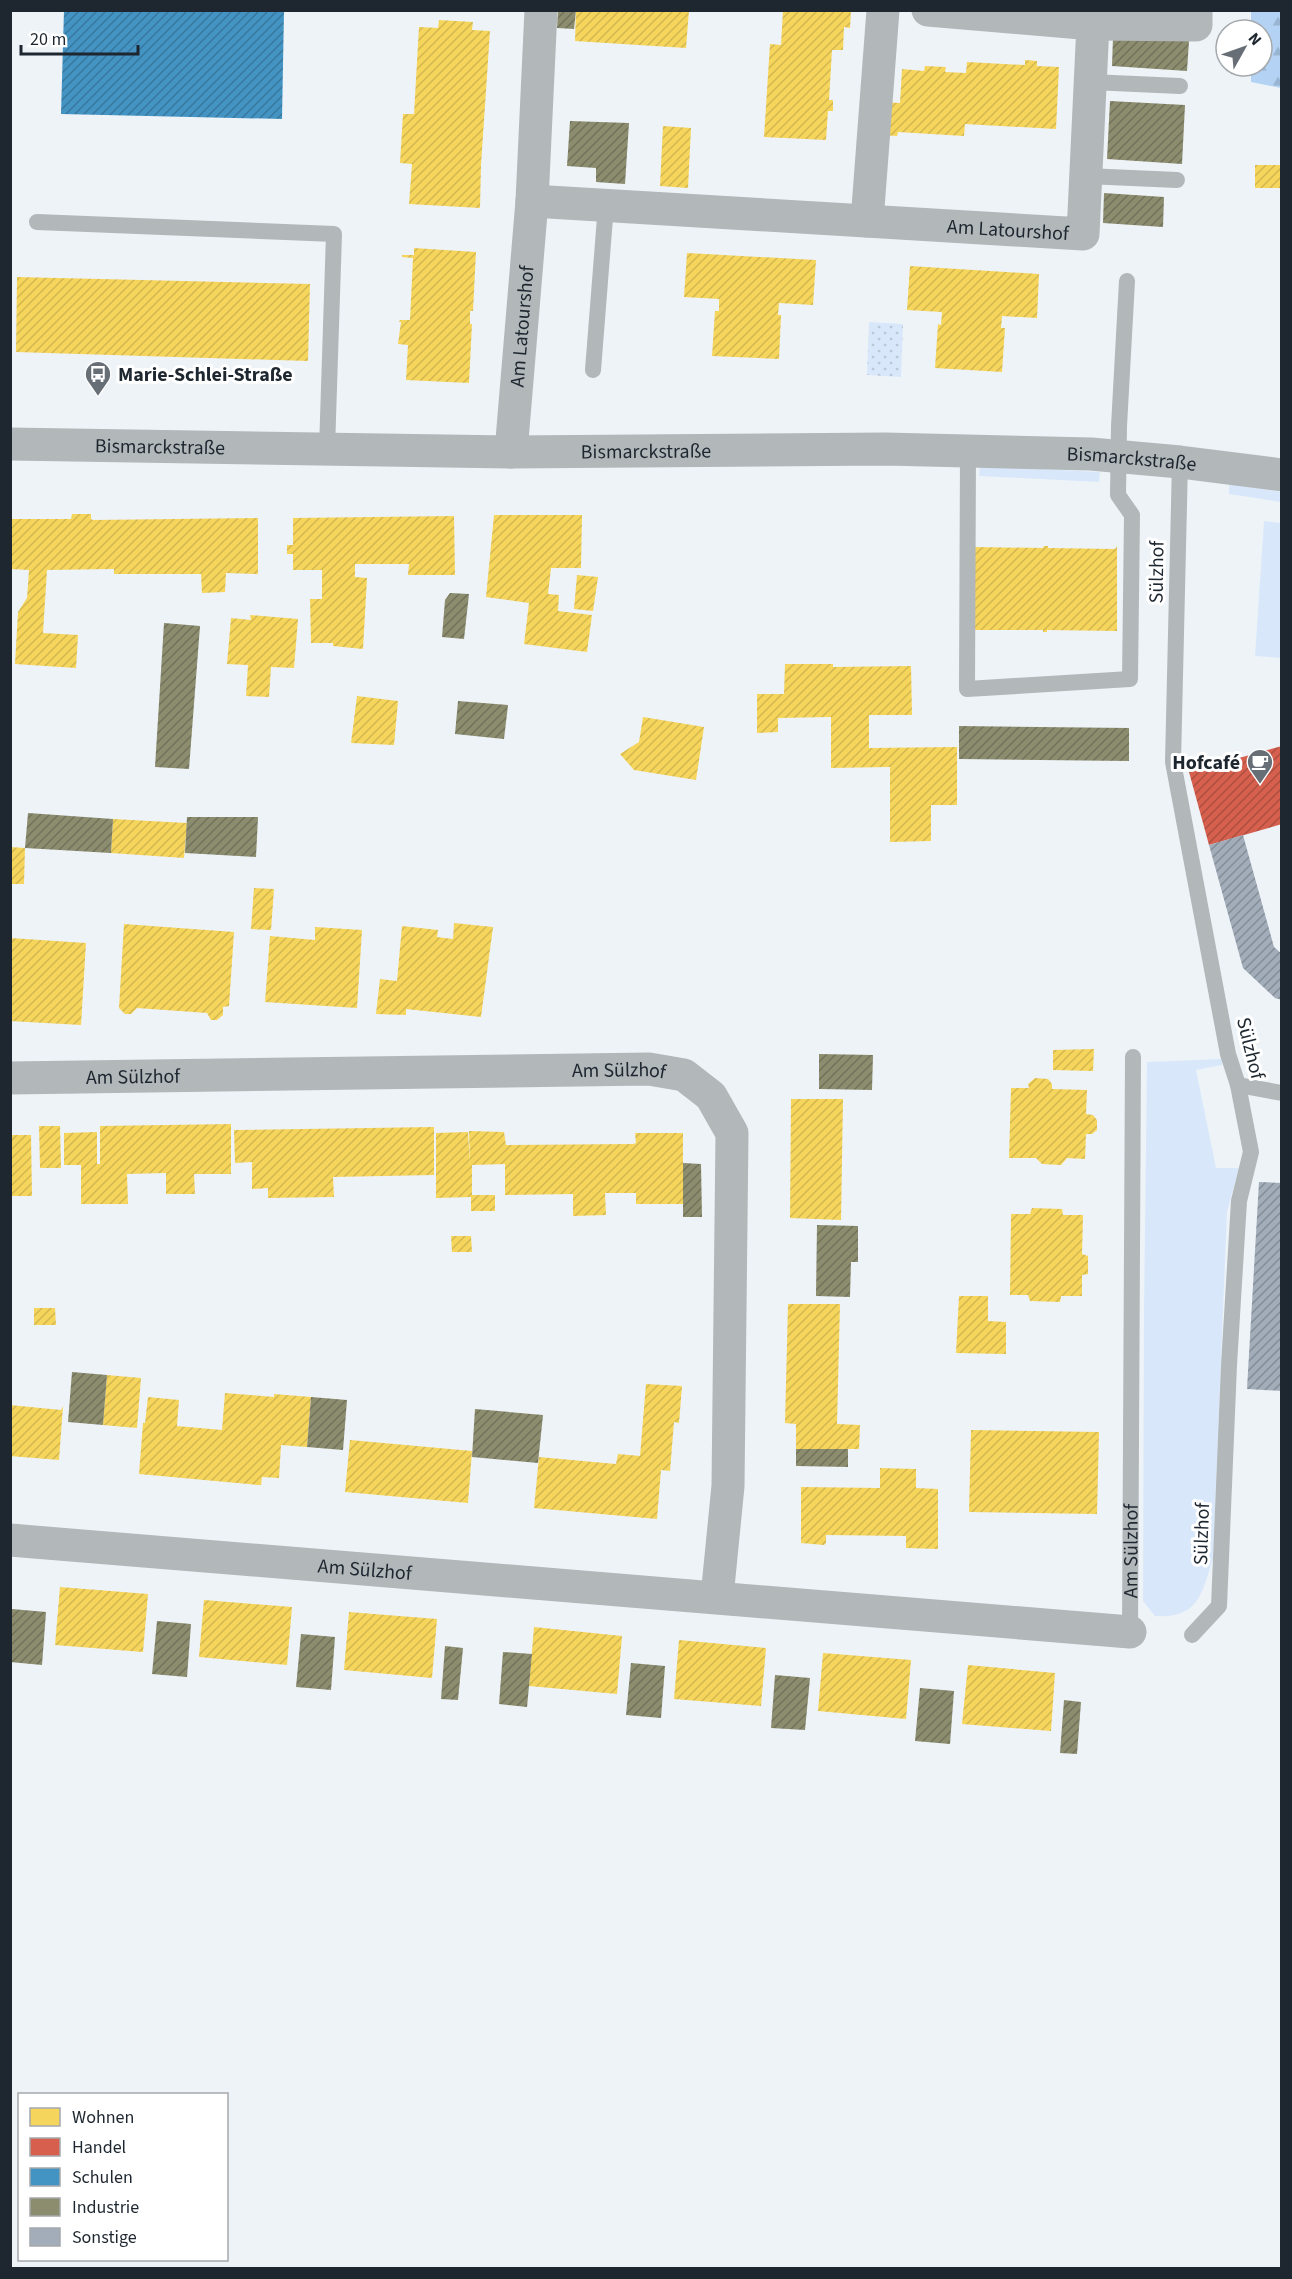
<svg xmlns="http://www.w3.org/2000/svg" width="1292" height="2279" font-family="'Source Sans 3',sans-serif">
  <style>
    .grass { fill: #d8e8fa }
    .forest { fill: url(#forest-firs) }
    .park { fill: url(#park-dots) }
    .homes { fill: url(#homes-hatch) }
    .shops { fill: url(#shops-hatch) }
    .schools { fill: url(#schools-hatch) }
    .industry { fill: url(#industry-hatch) }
    .building { fill: url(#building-hatch) }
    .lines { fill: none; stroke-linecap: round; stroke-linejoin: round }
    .service { stroke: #b2b7ba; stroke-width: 16 }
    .minor { stroke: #b2b7ba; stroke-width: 33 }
    .tertiary { stroke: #b2b7ba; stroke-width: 33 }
    .labels { text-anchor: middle; stroke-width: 6; stroke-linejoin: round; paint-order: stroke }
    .street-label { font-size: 20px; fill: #1e2730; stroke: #fff }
    .poi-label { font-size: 20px; font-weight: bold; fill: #1e2730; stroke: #fff; text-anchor: start }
  </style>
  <defs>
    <pattern id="forest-firs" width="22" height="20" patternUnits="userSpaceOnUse" patternTransform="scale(1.5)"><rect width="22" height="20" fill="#b4d3f4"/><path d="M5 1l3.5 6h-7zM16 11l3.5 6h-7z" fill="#9ab5d2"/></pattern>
    <pattern id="park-dots" width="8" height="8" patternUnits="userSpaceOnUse" patternTransform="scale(1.5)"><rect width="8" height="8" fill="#d8e8fa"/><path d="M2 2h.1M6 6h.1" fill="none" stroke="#b9c7d7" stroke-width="1.8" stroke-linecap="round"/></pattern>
    <pattern id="homes-hatch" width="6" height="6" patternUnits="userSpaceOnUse" patternTransform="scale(1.5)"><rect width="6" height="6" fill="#f6d55c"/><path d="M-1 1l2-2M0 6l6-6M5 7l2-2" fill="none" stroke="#d2b750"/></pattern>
    <pattern id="shops-hatch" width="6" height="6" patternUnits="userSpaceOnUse" patternTransform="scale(1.5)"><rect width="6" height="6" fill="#d6604d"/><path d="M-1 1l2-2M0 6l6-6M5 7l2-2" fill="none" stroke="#ad4f40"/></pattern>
    <pattern id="schools-hatch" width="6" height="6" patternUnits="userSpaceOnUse" patternTransform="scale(1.5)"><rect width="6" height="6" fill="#4393c3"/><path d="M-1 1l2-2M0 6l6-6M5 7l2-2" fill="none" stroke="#37789f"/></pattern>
    <pattern id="industry-hatch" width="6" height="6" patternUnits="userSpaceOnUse" patternTransform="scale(1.5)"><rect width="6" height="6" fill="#8c8c6e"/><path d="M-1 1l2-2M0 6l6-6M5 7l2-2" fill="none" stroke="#72725b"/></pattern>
    <pattern id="building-hatch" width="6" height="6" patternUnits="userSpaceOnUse" patternTransform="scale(1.5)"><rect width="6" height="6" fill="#a2adb9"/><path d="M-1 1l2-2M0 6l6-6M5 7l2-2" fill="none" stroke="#838d97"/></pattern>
  </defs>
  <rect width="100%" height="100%" fill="#eef3f8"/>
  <!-- grass -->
  <g class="grass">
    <polygon points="980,466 1100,472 1099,482 979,476"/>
    <polygon points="1229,484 1281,492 1281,502 1229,494"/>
    <polygon points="1264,521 1281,523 1281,658 1255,656"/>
    <path d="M1222,1059v6l-26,5 20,98h23l-12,44 -14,346c-11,35 -14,61 -58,58l-12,-15 1,-288 3,-251z"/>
  </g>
  <!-- forest -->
  <polygon class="forest" points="1251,11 1281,11 1281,88 1251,82 1251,66 1262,66 1262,30 1251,30"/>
  <!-- park -->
  <polygon class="park" points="869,322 903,324 901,377 867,375"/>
  <!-- homes -->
  <g class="homes">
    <polygon points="576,10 689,10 686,48 575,41"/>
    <polygon points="783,10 851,10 850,28 844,27 843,50 832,50 829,100 833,100 833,111 828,111 826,140 764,137 770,44 781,45"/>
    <polygon points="439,20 473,22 472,30 490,31 481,165 480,208 409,204 412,164 400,163 403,114 414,114 419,27 438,28"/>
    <polygon points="1025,60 1037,61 1037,66 1059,67 1056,129 965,124 964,136 898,132 897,136 881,135 883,102 900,103 902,69 924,71 925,66 946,67 945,72 966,73 967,62 1025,65"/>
    <polygon points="663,126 691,128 688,188 660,186"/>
    <rect x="1255" y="165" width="26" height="23"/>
    <polygon points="414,248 476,252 473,311 470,311 470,324 472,324 469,383 406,380 408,345 398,344 401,322 399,322 400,320 410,320 413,258 402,257 402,255 414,255"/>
    <polygon points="687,253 816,260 813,305 779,303 778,315 781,315 779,359 712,356 715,311 719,311 719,299 684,297"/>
    <polygon points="910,266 1039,274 1037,318 1002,316 1001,328 1005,328 1002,372 935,368 938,324 941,325 942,312 907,310"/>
    <polygon points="17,277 310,284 308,361 16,352"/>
    <polygon points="72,514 91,514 91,519 93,520 258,518 258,574 226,573 225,592 202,593 201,574 114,574 114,569 47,570 43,633 78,635 76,668 15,664 18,612 27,598 29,570 10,569 10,519 71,519"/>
    <polygon points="494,515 582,515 581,568 551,568 548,594 559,595 558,611 592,615 587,652 524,644 529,603 486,597"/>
    <polygon points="454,516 455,575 408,575 409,564 355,564 355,577 367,578 363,649 333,646 333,643 311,643 310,599 322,599 322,570 293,570 293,554 287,554 287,545 293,545 293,518"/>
    <polygon points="1044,546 1048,546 1048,548 1115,549 1117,546 1117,631 1047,630 1047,632 1043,632 1043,630 974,630 974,547 1043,548"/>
    <polygon points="577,575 598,577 593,611 574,609"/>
    <polygon points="250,615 298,619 294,668 271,667 269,697 246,696 248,665 227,664 231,618 251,620"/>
    <polygon points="785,664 833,664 833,667 911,666 912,715 869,715 869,748 957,747 957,805 931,805 931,841 890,842 890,767 831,768 831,717 778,718 778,732 757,733 757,694 784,694"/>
    <polygon points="357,696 398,701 394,745 351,743"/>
    <polygon points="643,717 704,727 696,780 634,770 620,754 639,742"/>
    <polygon points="113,819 187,823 184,858 111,853"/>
    <polygon points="10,847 25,848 24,884 10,884"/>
    <polygon points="254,888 274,889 271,930 251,929"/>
    <polygon points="454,923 493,927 481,1017 406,1009 406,1015 376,1014 380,979 397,981 402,926 438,930 437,937 453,939"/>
    <polygon points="124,924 234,932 229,1006 223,1007 223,1015 217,1020 211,1020 207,1013 137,1008 131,1014 125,1014 119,1008"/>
    <polygon points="315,927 362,930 357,1008 265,1002 270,936 315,940"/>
    <polygon points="10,938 86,943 81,1025 10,1021"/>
    <polygon points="1094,1049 1093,1071 1053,1070 1053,1050"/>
    <polygon points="1035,1078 1048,1079 1052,1084 1052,1089 1087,1090 1086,1114 1093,1115 1097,1120 1097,1130 1092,1134 1086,1134 1085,1159 1067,1158 1061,1165 1042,1164 1036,1158 1009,1158 1011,1088 1029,1088 1028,1084"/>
    <polygon points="791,1099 843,1099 841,1220 790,1218"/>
    <polygon points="231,1124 231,1174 194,1174 195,1194 166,1194 166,1173 127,1174 128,1204 81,1204 81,1165 64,1165 64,1133 97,1132 97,1164 100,1164 100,1126"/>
    <polygon points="39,1126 60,1126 61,1168 40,1168"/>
    <polygon points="434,1127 434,1175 333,1177 334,1197 268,1198 268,1188 252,1189 252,1162 235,1163 234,1130"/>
    <polygon points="469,1131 504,1132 506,1145 633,1144 636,1143 635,1133 683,1133 683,1204 636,1204 636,1193 605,1193 606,1215 573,1216 573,1194 505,1195 505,1164 472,1165 472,1195 495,1195 495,1211 471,1211 471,1197 436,1198 436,1133 468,1132 470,1164"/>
    <polygon points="10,1135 31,1135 32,1196 10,1196"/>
    <polygon points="1032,1208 1062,1209 1063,1215 1083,1215 1082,1254 1088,1256 1088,1274 1082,1275 1082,1296 1061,1296 1060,1302 1030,1301 1028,1295 1010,1295 1011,1214 1030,1214"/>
    <polygon points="451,1236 471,1236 472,1252 452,1252"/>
    <polygon points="959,1296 988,1296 988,1321 1006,1322 1006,1354 956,1353"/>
    <polygon points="788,1304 840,1304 837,1424 860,1425 859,1449 796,1449 796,1424 785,1423"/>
    <polygon points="34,1308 55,1308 56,1325 34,1325"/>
    <polygon points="107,1375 141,1378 137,1428 103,1425"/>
    <polygon points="646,1384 682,1386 679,1423 674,1422 670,1471 661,1470 657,1519 534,1508 539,1457 616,1464 618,1454 640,1456"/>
    <polygon points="225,1393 274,1397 274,1394 311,1397 307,1447 281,1445 279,1478 262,1477 261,1485 258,1485 139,1474 143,1423 145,1423 148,1397 179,1400 177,1426 222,1430"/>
    <polygon points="10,1405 61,1410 63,1406 59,1460 10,1456"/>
    <polygon points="971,1430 1099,1432 1097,1514 969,1512"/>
    <polygon points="350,1440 472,1451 468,1503 345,1492"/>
    <polygon points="880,1468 916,1469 916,1488 938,1489 938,1549 906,1548 906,1536 826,1535 826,1543 824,1545 801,1543 801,1487 880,1488"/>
    <polygon points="60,1587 148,1594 143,1652 55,1645"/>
    <polygon points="204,1600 292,1607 287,1665 199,1657"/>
    <polygon points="349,1612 437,1619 432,1678 344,1670"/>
    <polygon points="534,1627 622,1636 617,1694 529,1686"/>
    <polygon points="679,1640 766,1648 761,1706 674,1699"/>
    <polygon points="823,1653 911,1660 906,1719 818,1711"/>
    <polygon points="968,1665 1055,1673 1051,1731 962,1724"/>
  </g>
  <!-- shops -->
  <polygon class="shops" points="1282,746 1282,824 1209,845 1189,772"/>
  <!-- schools -->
  <polygon class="schools" points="64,10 284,10 282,119 61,114"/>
  <!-- industry -->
  <g class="industry">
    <polygon points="558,10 576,10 574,29 557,28"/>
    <polygon points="1113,37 1189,41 1187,71 1112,66"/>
    <polygon points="1110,101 1185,105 1182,164 1107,159"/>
    <polygon points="570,121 629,123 625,184 596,182 596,168 567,166"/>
    <polygon points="1104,193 1164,197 1163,227 1103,223"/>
    <polygon points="450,593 469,594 464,639 442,637 445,600"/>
    <polygon points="164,623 200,626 189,769 155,767"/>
    <polygon points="458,701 508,705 504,739 455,734"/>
    <polygon points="959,726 1129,728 1129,761 959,759"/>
    <polygon points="28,813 113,819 111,853 25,848"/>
    <polygon points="187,817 258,817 256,857 185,853"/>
    <polygon points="819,1054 873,1055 872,1090 819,1089"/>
    <polygon points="683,1163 701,1164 702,1217 683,1217"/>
    <polygon points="817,1225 858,1226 858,1262 851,1262 850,1297 816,1296"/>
    <polygon points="72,1372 107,1375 103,1425 68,1422"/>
    <polygon points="311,1397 347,1400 343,1450 307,1447"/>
    <polygon points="475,1409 543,1415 538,1463 472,1457"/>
    <polygon points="796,1449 848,1449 848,1467 796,1466"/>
    <polygon points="12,1609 46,1612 42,1665 10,1662"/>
    <polygon points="157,1621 191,1624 187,1677 152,1674"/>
    <polygon points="301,1634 335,1637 331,1690 296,1687"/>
    <polygon points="445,1646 463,1648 458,1700 441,1699"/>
    <polygon points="503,1652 532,1654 527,1707 499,1704"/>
    <polygon points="631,1663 665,1666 661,1718 626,1715"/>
    <polygon points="775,1675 810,1678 805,1730 771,1728"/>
    <polygon points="920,1688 954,1691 950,1744 915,1741"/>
    <polygon points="1064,1700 1081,1702 1077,1754 1060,1753"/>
  </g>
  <!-- building -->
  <g class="building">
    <polygon points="1243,835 1274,947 1282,954 1282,1000 1275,998 1243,968 1209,845"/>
    <polygon points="1259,1182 1282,1183 1282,1391 1247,1389"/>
  </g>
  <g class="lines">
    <!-- service -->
    <g class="service">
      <polyline points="1091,82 1180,86"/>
      <polyline points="1086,176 1177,180"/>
      <polyline points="37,222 334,234 327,449"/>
      <polyline points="593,370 606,205"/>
      <polyline points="968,451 967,689 1130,679 1132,515 1118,495 1119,426 1127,281"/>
      <polyline points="1180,462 1173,762 1228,1054 1238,1085 1251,1152 1239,1201 1229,1365 1219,1606 1192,1635"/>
      <polyline points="1238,1085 1282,1093"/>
      <path id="s1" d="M1130,1632l3,-575"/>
    </g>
    <!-- minor -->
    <g class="minor">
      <path id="s2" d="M541,10l-9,191 551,33 10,-210 -165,-14"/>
      <polyline points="1093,24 1196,25 1196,10"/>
      <polyline points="867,221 883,10"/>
      <path id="s3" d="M511,452l21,-251"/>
      <path id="s4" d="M10,1078l639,-9 35,6 27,21 21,37 -4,353 -11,111"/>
      <path id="s5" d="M10,1540l1120,92"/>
    </g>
    <!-- tertiary -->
    <path class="tertiary" id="s6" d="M10,444l501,8 374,-3 206,5 89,8 102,13"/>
  </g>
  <!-- icons -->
  <defs>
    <g id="bus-pin" transform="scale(1.35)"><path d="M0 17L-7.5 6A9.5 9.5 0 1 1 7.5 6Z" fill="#676e76" stroke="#fff"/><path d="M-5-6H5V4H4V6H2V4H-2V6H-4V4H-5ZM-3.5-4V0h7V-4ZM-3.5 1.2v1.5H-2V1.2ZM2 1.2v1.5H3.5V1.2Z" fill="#fff"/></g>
    <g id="cafe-pin" transform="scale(1.35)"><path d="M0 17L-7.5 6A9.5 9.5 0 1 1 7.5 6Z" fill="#676e76" stroke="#fff"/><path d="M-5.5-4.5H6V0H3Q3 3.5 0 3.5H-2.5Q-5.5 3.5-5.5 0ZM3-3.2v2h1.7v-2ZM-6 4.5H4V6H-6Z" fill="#fff"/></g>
  </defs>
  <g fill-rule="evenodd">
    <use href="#bus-pin" x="98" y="374"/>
    <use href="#cafe-pin" x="1260" y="762"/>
  </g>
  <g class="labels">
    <!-- street labels -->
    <g class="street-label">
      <text dy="7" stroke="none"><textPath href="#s2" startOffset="668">Am Latourshof</textPath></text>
      <text dy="7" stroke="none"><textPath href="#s3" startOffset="126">Am Latourshof</textPath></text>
      <text dy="7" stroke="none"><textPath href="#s6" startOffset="150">Bismarckstraße</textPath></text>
      <text dy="7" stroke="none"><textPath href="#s6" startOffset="636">Bismarckstraße</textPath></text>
      <text dy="7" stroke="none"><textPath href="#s6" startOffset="1122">Bismarckstraße</textPath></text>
      <text transform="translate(1156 572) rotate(-89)" y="7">Sülzhof</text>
      <text transform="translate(1251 1048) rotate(76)" y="7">Sülzhof</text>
      <text dy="7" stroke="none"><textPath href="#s4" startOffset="609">Am Sülzhof</textPath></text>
      <text dy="7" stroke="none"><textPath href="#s4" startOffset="123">Am Sülzhof</textPath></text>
      <text transform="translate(1201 1534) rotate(-88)" y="7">Sülzhof</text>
      <text dy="7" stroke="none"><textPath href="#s1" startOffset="81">Am Sülzhof</textPath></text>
      <text dy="7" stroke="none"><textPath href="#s5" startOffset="356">Am Sülzhof</textPath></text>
    </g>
    <!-- poi labels -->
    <g class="poi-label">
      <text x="118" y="381">Marie-Schlei-Straße</text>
      <text x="1240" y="769" text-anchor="end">Hofcafé</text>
    </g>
  </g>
  <!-- border -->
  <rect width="1292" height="2279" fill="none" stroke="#1e2730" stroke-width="24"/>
  <!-- legend -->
  <rect x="18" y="2093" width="210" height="168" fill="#ffffff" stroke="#a5a9ac" stroke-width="1.5"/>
  <rect x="30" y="2108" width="30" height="18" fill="#f6d55c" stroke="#a5a9ac" stroke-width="1.5"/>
  <text x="72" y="2123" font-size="18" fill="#1e2730">Wohnen</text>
  <rect x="30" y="2138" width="30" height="18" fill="#d6604d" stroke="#a5a9ac" stroke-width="1.5"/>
  <text x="72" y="2153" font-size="18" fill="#1e2730">Handel</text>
  <rect x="30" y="2168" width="30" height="18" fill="#4393c3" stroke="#a5a9ac" stroke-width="1.5"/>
  <text x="72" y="2183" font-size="18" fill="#1e2730">Schulen</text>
  <rect x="30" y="2198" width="30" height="18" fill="#8c8c6e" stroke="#a5a9ac" stroke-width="1.5"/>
  <text x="72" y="2213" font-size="18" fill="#1e2730">Industrie</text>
  <rect x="30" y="2228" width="30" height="18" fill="#a2adb9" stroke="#a5a9ac" stroke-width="1.5"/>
  <text x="72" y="2243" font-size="18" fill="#1e2730">Sonstige</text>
  <!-- north arrow -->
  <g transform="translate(1244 48) rotate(50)"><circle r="28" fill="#ffffff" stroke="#a5a9ac" stroke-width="1.5"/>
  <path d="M0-4.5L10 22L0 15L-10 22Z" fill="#676e76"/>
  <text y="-9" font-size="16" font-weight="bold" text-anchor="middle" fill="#1e2730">N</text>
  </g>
  <!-- scale -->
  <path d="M21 45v9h117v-9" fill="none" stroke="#1e2730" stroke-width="3"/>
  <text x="30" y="45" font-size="18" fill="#1e2730" stroke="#ffffff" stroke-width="4.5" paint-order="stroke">20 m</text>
</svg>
